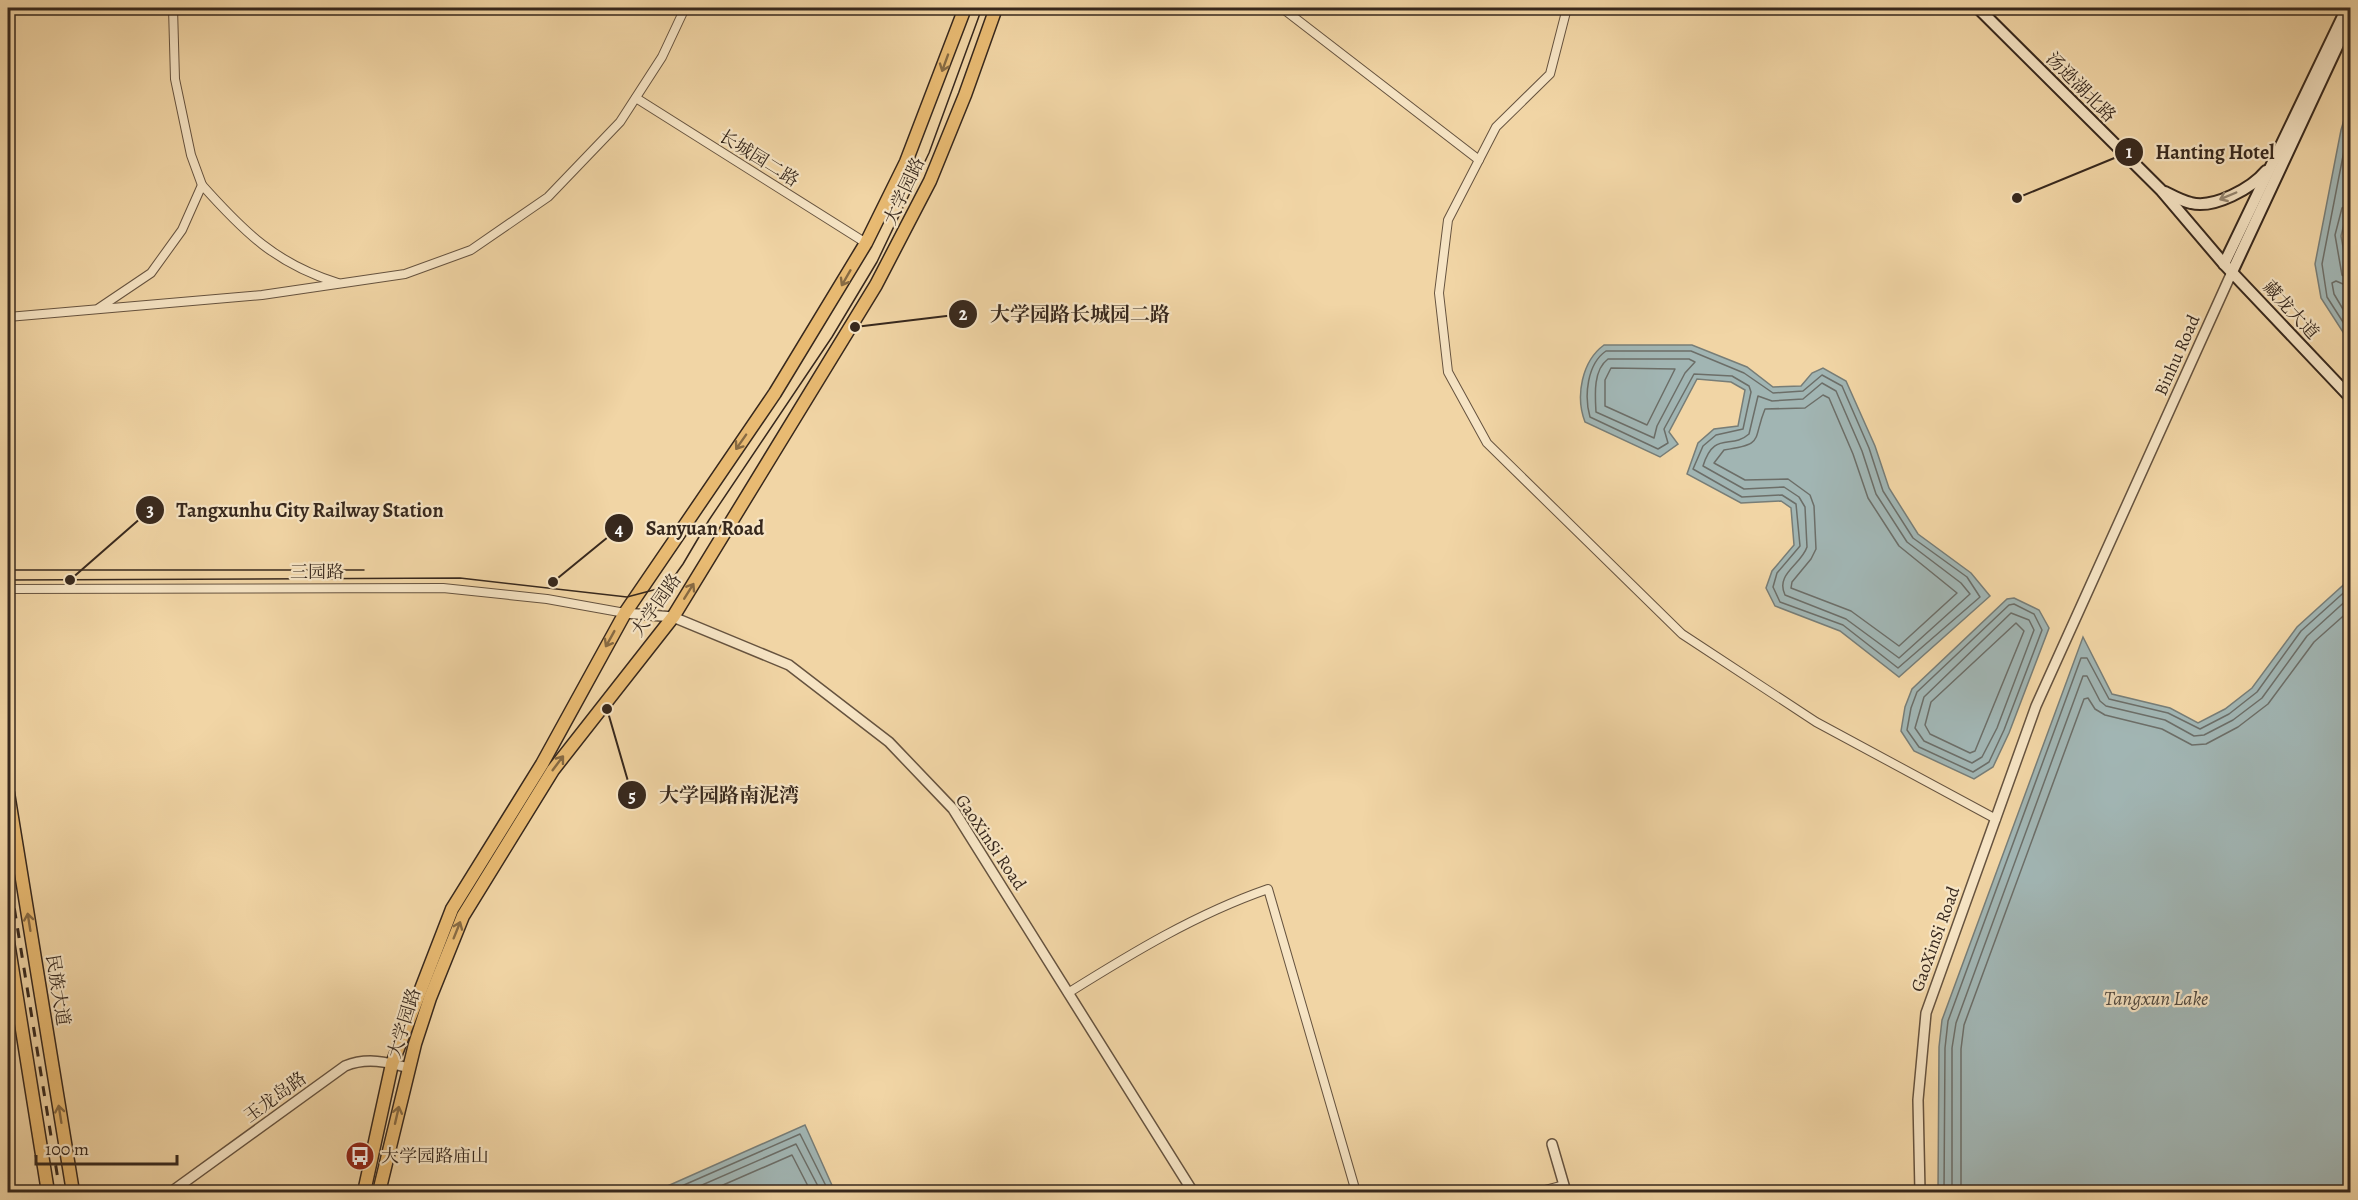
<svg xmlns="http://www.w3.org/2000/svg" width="2358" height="1200" font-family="Alegreya,'Noto Serif SC',serif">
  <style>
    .water { fill: #a1b5b3; stroke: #777d77; stroke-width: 1.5 }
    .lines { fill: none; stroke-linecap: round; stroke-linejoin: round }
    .shore { stroke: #6c6e68; stroke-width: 1.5 }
    .minor-casing { stroke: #66533f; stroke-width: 10 }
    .tertiary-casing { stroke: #66533f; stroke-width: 12 }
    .secondary-casing { stroke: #37281d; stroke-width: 14 }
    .primary-casing { stroke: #37281d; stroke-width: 15 }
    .minor { stroke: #f6e4c4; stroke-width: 8 }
    .tertiary { stroke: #f6e4c4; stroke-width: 9 }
    .secondary { stroke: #f6e4c4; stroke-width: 10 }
    .primary { stroke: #e8ba72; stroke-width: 12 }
    .tram { stroke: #37281d; stroke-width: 1.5 }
    .rail { stroke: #37281d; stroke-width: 3; stroke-dasharray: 10 10; stroke-linecap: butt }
    .oneway { stroke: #876a43 }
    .oneway2 { stroke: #968670 }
    .labels { text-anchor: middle; stroke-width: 4.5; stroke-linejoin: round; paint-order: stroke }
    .street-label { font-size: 18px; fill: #37281d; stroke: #f6e4c4 }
    .poi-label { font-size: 18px; fill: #37281d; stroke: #f6e4c4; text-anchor: start }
    .water-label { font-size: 20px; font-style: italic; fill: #524b42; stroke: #f6e4c4 }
    .leader { fill: none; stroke: #37281d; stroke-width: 2 }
    .callout-dot { fill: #37281d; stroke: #f6e4c4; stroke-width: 2 }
    .mark-label { font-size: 18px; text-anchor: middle; font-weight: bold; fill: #fff }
    .callout-label { font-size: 20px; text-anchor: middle; font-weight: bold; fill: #37281d; stroke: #f6e4c4; stroke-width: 4.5; stroke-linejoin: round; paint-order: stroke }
  </style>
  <rect width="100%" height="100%" fill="#f1d5a5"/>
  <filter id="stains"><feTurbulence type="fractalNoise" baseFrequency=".00333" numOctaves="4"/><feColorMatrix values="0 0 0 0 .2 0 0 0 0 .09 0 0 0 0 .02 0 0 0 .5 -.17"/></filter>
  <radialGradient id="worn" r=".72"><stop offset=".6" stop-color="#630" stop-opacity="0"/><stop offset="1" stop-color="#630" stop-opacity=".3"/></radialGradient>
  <!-- water -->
  <g class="water">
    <polygon points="2350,100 2350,200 2341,236 2350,286 2350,343 2321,298 2315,264 2341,130"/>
    <path d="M1604,345h88l55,22 26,20 28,-1 11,-13 11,-5 23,13 29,65 14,42 29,46 53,39 19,23 -91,81 -59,-46 -65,-25 -9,-18 6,-17 22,-26 -3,-37 -10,-7 -40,2 -54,-29 11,-31 16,-14 24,-3 7,-36 -14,-8 -34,-3 -28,53 9,12 -18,13 -75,-35c-10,-26 -3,-61 19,-77z"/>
    <polygon points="2350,579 2350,1192 1938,1192 1939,1047 1942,1020 2083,637 2112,694 2170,708 2198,723 2225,709 2252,688 2297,627"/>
    <polygon points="2014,598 2039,610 2049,628 2009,733 1993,767 1974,779 1914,751 1901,731 1905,707 1912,689 2007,599"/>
    <polygon points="805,1125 835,1192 654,1192"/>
  </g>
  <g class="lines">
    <!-- shore -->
    <g class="shore">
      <polyline points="2350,120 2322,264 2327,297 2350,333"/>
      <polyline points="2350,204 2342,208 2335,235 2342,275 2350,280"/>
      <polyline points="2350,287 2336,281 2332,283 2334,294 2350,321"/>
      <path d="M1606,351h85l53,22 29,20 30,-2 19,-16 20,11 27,62 14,43 30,47 54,39 13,20 -82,71 -55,-43 -63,-23 -7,-15 4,-14 23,-27 -4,-42 -14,-9 -40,2 -49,-28 10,-23 13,-11 27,-6 8,-37 -2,-6 -17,-10 -38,-2 -30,55 4,14 -10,6 -68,-32c-6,-21 -3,-53 16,-66z"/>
      <path d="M1608,359h81l6,3 -10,11 -28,53 -3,12 -58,-26c-1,-17 -3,-42 12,-53z"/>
      <polygon points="1611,368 1675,369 1647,425 1605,406 1605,380"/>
      <path d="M1822,383l14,8 26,60 14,43 31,48 54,41 9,11 -71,64 -53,-39 -61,-24c-10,-21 16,-30 22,-48l-2,-40 -6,-10 -15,-10 -40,2 -41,-23c11,-36 28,-16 46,-32l9,-38 14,5 31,-2z"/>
      <path d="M1823,395l6,3 24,56 15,44 31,48 58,47 -58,53 -48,-35 -60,-23 1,-6 19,-23 5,-10 -2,-43 -4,-11 -22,-16 -43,1 -31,-17 10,-13c41,-6 28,-9 41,-41l40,-1z"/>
      <polygon points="2014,604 2034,614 2042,630 2004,730 1989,762 1973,772 1919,747 1907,730 1911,708 1917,692 2009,605"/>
      <polygon points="2011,613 2029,620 2034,630 1997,728 1982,757 1972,763 1924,741 1915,728 1924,697"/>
      <polygon points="2016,623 2024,631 1975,751 1970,753 1930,734 1925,725 1931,702"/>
      <polyline points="668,1192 800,1134 829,1192"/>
      <polyline points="686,1192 796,1144 821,1192"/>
      <polyline points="707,1192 792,1155 811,1192"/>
      <polyline points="1944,1192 1945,1048 1948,1021 2081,658 2087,658 2109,699 2168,713 2200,729 2229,714 2257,692 2301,631 2350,587"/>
      <polyline points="1952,1192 1952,1048 1956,1023 2083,676 2087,676 2100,701 2106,706 2165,720 2194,736 2204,735 2233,720 2262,698 2307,636 2350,597"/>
      <polyline points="1961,1192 1961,1049 1964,1025 2084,699 2088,698 2095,709 2105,715 2162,729 2192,745 2206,744 2238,727 2268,704 2314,642 2350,610"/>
    </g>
    <!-- minor casing -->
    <g class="minor-casing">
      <g id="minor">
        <polyline points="173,8 175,79 191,155 202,185"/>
        <polyline points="1282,8 1479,160"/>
        <polyline points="1567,8 1550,74 1496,127 1448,220 1439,293 1448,372 1487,443 1682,634 1816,722 1996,819"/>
        <polyline points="636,98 866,243"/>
        <path d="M99,308l52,-35 31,-43 20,-45c42,47 74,79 136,98"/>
        <polyline points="8,317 262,295 405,274 471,250 548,197 620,122 662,57 685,8"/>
        <polyline points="8,589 443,588 547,599 625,613"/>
        <path d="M1068,993c64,-40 128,-79 200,-104l88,303"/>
        <polyline points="1537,1192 1564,1185"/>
      </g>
    </g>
    <!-- tertiary casing -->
    <g class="tertiary-casing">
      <g id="tertiary">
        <polyline points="625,613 673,617 789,665 889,742 953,809 1193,1192"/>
        <polyline points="1552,1144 1566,1192"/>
        <path d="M171,1192l174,-126c22,-9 42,-4 64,2"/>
        <polyline points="1920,1192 1918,1100 1926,1013 2036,706 2232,272"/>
      </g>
    </g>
    <!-- secondary casing -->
    <g class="secondary-casing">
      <g id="secondary">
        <polyline points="1978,8 2161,190 2224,264 2350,397"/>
        <path d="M2165,192c8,4 17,9 26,11 23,6 61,-15 75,-32"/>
        <polyline points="2224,264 2347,8"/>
        <polyline points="2232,272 2350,19"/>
      </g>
    </g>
    <!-- primary casing -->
    <g class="primary-casing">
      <g id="primary">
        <polyline points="8,793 73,1192"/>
        <polyline points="8,942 48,1192"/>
        <polyline points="364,1192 392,1064 452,909 542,764 625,613 775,393 866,243 906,162 965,8"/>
        <polyline points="379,1192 415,1044 430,998 463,916 553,770 673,617 876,285 930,181 965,95 996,8"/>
      </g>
    </g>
    <!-- minor -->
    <use href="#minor" class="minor"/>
    <!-- tertiary -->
    <use href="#tertiary" class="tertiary"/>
    <!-- secondary -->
    <use href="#secondary" class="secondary"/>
    <!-- primary -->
    <use href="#primary" class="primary"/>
    <!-- tram -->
    <g class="tram">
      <polyline points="8,570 364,570"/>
      <polyline points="8,580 460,578 627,597 661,588 673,578 683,564 709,520 832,337 877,262 929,153 982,8"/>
    </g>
    <!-- rail -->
    <polyline class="rail" points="8,869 60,1192"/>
  </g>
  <!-- one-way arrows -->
  <defs><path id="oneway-shaft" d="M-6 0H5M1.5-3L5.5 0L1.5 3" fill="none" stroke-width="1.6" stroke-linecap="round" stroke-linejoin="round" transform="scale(1.5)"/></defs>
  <g class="oneway">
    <use href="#oneway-shaft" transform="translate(945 63) rotate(110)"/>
    <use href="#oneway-shaft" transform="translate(846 278) rotate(120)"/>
    <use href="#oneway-shaft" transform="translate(741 442) rotate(125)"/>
    <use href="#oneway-shaft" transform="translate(689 591) rotate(-58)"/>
    <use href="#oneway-shaft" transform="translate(610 639) rotate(119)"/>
    <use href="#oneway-shaft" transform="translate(558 763) rotate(-53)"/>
    <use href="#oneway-shaft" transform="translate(29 922) rotate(-99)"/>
    <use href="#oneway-shaft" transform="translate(457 930) rotate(-68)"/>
    <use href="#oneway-shaft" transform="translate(60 1114) rotate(-99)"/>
    <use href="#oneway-shaft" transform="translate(397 1115) rotate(-77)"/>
  </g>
  <use class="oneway2" href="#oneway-shaft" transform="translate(2228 196) rotate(157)"/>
  <!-- icons -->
  <defs>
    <g id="bus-disc" transform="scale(1.5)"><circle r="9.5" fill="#8f2418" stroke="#f6e4c4"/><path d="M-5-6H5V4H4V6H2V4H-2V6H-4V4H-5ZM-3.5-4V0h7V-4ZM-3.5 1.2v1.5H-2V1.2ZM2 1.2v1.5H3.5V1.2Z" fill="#fff"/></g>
  </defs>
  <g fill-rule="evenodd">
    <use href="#bus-disc" x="360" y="1156"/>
  </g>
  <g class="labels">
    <!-- street labels -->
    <g class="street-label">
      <text transform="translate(2081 87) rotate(45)" y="6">汤逊湖北路</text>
      <text transform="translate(759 158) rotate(32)" y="6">长城园二路</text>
      <text transform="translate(904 191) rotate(-65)" y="6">大学园路</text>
      <text transform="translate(2291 310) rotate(47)" y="6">藏龙大道</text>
      <text transform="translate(2177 355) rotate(-66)" y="6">Binhu Road</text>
      <text x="317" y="578">三园路</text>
      <text transform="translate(656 605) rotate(-55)" y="6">大学园路</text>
      <text transform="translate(991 842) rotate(56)" y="6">GaoXinSi Road</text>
      <text transform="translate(1935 939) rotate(-70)" y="6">GaoXinSi Road</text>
      <text transform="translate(58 990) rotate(81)" y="6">民族大道</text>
      <text transform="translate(404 1023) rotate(-73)" y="6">大学园路</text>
      <text transform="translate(275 1097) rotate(-36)" y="6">玉龙岛路</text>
    </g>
    <!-- poi labels -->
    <g class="poi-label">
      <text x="381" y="1162">大学园路庙山</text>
    </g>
    <!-- water labels -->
    <g class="water-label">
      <text x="2156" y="1005">Tangxun Lake</text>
    </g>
  </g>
  <!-- callouts -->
  <path class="leader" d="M2017 198L2129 152M855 327L963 314M70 580L150 510M553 582L619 528M607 709L632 795"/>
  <g class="callout-dot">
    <circle cx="2017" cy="198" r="6"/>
    <circle cx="855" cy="327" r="6"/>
    <circle cx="70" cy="580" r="6"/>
    <circle cx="553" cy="582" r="6"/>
    <circle cx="607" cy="709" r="6"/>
    <circle cx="2129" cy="152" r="15"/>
    <circle cx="963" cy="314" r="15"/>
    <circle cx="150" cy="510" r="15"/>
    <circle cx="619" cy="528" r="15"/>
    <circle cx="632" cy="795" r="15"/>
  </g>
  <g class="mark-label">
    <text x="2129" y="158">1</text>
    <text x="963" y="320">2</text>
    <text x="150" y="516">3</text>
    <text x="619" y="535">4</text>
    <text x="632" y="802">5</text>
  </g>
  <g class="callout-label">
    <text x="2215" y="159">Hanting Hotel</text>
    <text x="1080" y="321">大学园路长城园二路</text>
    <text x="310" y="517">Tangxunhu City Railway Station</text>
    <text x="705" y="535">Sanyuan Road</text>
    <text x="729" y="802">大学园路南泥湾</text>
  </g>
  <!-- margin -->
  <rect width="2358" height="1200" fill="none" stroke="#f1d5a5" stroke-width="30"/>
  <rect x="9" y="9" width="2340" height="1182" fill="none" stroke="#37281d" stroke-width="3"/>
  <rect x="15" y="15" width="2328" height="1170" fill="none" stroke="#37281d" stroke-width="1.5"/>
  <!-- scale -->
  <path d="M36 1155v9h141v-9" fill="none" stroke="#37281d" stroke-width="3"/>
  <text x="45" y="1155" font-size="18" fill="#37281d" stroke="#f6e4c4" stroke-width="4.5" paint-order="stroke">100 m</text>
  <rect width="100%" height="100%" filter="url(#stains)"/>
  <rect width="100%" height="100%" fill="url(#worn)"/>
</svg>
